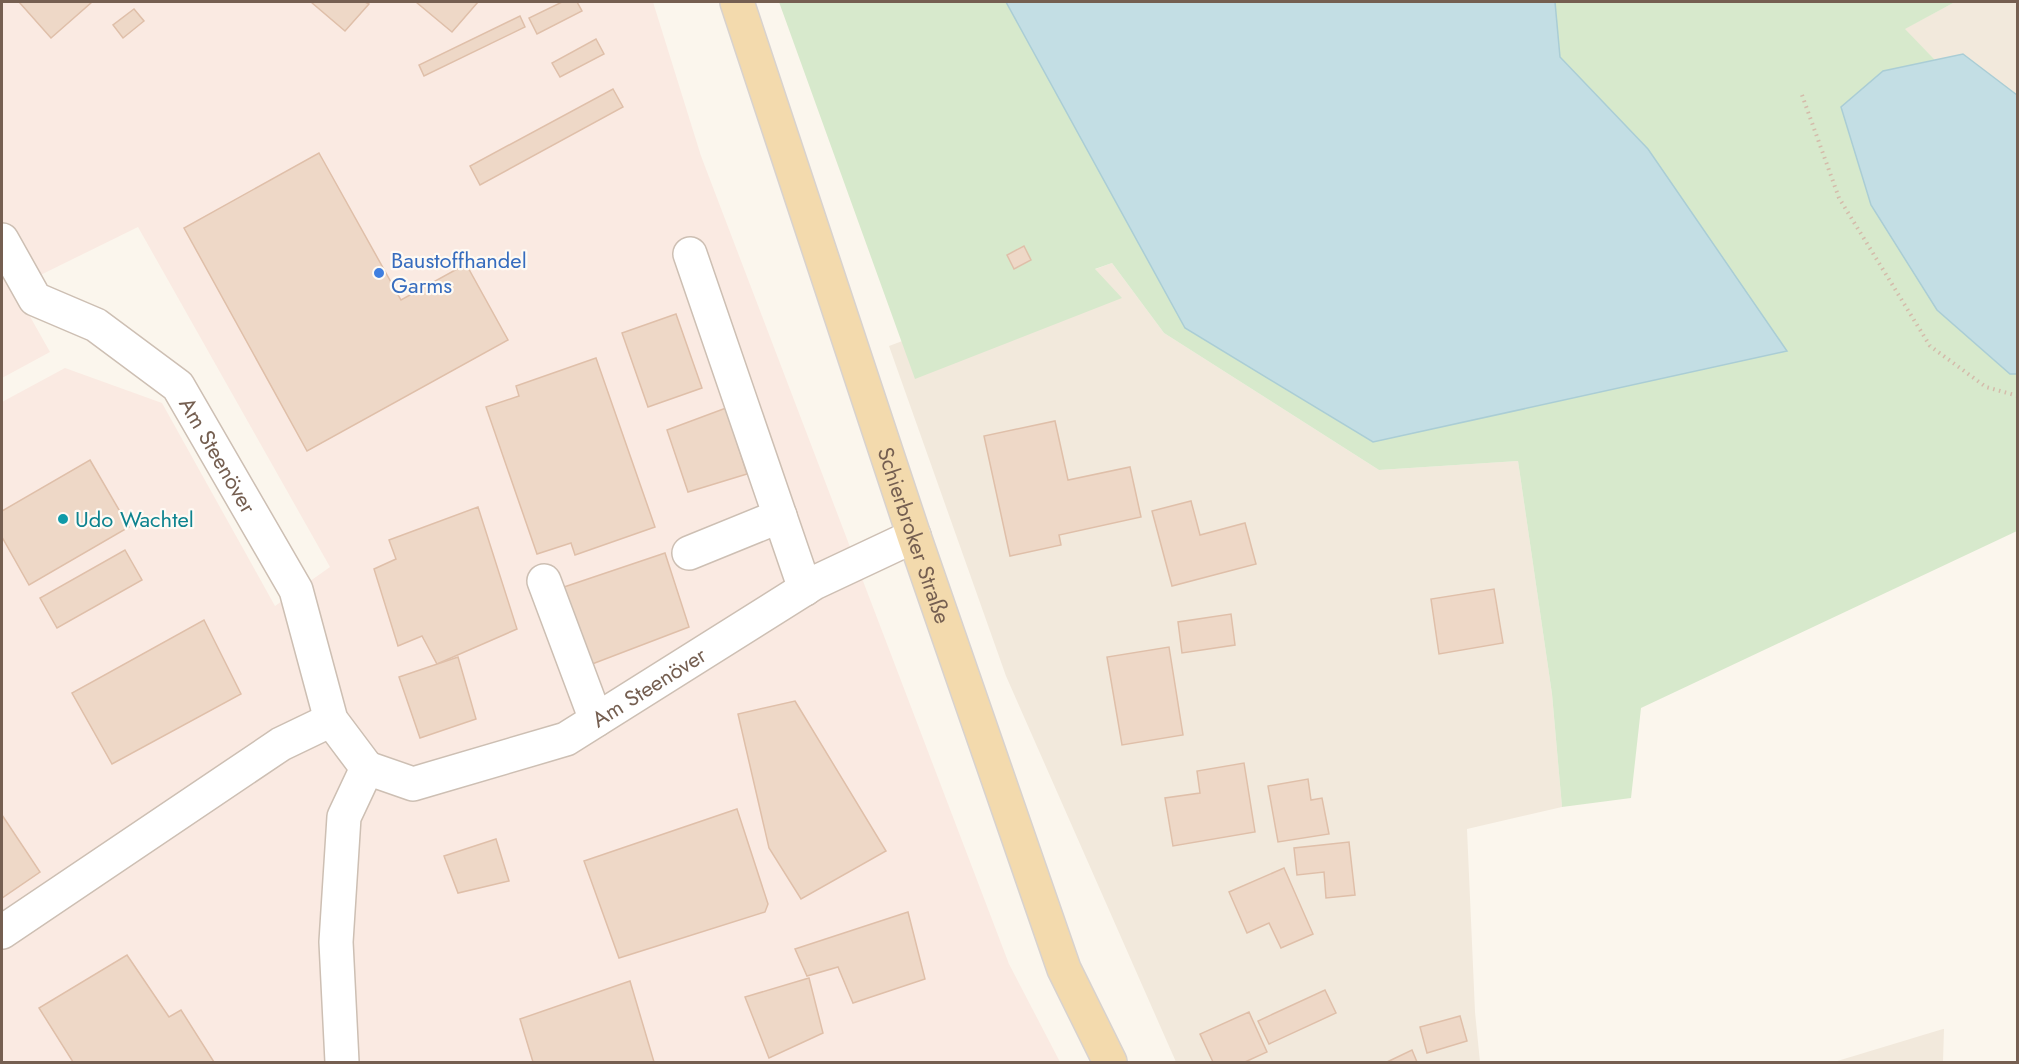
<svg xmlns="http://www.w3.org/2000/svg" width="2019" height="1064" font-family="Jost,sans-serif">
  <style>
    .residential { fill: #f2e9dc }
    .commercial { fill: #faeae2 }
    .green { fill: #d7e9cc }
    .water { fill: #c3dee4; stroke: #aacdd5; stroke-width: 1.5 }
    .building { fill: #eed8c7; stroke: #dfbfa9; stroke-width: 1.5 }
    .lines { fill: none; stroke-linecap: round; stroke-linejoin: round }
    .minor-casing { stroke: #cdbfb3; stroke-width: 36 }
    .major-casing { stroke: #d8d2ce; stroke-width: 36 }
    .path { stroke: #d4bbaa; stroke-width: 4; stroke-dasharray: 1.5 4.5; stroke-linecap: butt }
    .minor { stroke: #fff; stroke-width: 33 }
    .major { stroke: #f3daad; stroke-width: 33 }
    .shop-dot { fill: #3f7fe0; stroke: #fefaf4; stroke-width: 2 }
    .culture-dot { fill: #0f9aa8; stroke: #fefaf4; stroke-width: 2 }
    .labels { text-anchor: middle; stroke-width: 4.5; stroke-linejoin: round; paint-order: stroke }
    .shop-label { font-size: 22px; fill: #366cbe; stroke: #fefaf4; text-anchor: start }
    .street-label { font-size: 22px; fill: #755f51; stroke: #fefaf4 }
    .culture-label { font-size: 22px; fill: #0d838f; stroke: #fefaf4; text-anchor: start }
  </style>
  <rect width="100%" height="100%" fill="#fbf6ed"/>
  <!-- residential -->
  <g class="residential">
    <polygon points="1955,2 2017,2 2017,95 1963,54 1935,60 1904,29"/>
    <polygon points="1112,263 1164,333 1379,470 1518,461 1552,694 1562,807 1467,829 1475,1012 1480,1062 1176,1062 1006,676 889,346"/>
    <polygon points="1944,1029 1943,1062 1834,1062 1943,1029"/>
  </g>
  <!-- commercial -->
  <polygon class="commercial" points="2,2 653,2 701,156 1009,964 1060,1062 2,1062 2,402 65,368 162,403 275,606 330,567 138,227 14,288 50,352 2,378"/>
  <!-- green -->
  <polygon class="green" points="779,2 1006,2 1185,328 1648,149 1560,57 1555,2 1955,2 1905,29 1935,60 1883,71 1937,310 2010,374 2017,374 2017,531 1641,708 1631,798 1562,807 1552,694 1518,461 1379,470 1164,333 1112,263 1095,269 1122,298 915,379"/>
  <!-- water -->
  <g class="water">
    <polygon points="1006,2 1555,2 1560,57 1648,149 1787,351 1373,442 1185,328"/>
    <polygon points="1963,54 2017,95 2017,374 2010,374 1937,310 1871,205 1841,107 1883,71"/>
  </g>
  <!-- building -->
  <g class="building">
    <polygon points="19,2 92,2 51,38"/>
    <polygon points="311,2 365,2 369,4 345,31"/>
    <polygon points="416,2 478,2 452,32"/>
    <polygon points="562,2 577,2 582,11 537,34 529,18"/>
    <polygon points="134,9 144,21 123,38 113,25"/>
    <polygon points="520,16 525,27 424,76 419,65"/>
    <polygon points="596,39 604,54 560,77 552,63"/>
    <polygon points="613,89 623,107 480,185 470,166"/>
    <polygon points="319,153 401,300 466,264 508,340 307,451 184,228"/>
    <polygon points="1024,246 1031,260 1014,269 1007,255"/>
    <polygon points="676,314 702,388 648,407 622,333"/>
    <polygon points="596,358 655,527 575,555 571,543 537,554 486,407 519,396 516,386"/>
    <polygon points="726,408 747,474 688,492 667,430"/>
    <polygon points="1055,421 1068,480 1130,467 1141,517 1059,535 1061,545 1010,556 984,436"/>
    <polygon points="90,460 129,527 29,585 2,537 2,511"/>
    <polygon points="1191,501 1200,535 1245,523 1256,564 1172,586 1152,511"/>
    <polygon points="478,507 517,629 437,664 422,636 398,646 374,569 396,559 389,540"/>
    <polygon points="125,550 142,580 57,628 40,598"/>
    <polygon points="665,553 689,627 587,666 561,588"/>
    <polygon points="1494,589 1503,643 1439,654 1431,599"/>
    <polygon points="1231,614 1235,645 1182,653 1178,622"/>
    <polygon points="204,620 241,694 112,764 72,693"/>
    <polygon points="1169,647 1183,735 1122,745 1107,657"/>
    <polygon points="458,657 476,719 420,738 399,677"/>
    <polygon points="795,701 886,851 801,899 769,848 738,714"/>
    <polygon points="1244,763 1255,832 1173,846 1165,798 1200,793 1197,771"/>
    <polygon points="1308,779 1311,800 1322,798 1329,834 1278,842 1268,786"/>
    <polygon points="737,809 768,904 765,912 619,958 584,861"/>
    <polygon points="2,815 40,872 2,898"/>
    <polygon points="496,839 509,881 458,893 444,856"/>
    <polygon points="1349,842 1355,895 1326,898 1324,872 1297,875 1294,848"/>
    <polygon points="1284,868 1313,934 1281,948 1269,923 1247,933 1229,892"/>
    <polygon points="908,912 925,979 853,1003 838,967 807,976 795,949"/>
    <polygon points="127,955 169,1017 181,1010 214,1062 73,1062 39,1008"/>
    <polygon points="809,978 823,1033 769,1058 745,997"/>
    <polygon points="630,981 654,1062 533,1062 520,1019"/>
    <polygon points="1325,990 1336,1013 1269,1044 1258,1021"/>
    <polygon points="1249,1012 1267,1052 1245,1062 1213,1062 1200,1034"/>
    <polygon points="1460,1016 1467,1041 1427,1053 1420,1027"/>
    <polygon points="1412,1050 1417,1062 1387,1062"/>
  </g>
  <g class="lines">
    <!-- minor casing -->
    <g class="minor-casing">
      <g id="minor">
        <path id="s1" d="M2,240l33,59 61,26 82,61 118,204 35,130 36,48 -23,49 -8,125 6,120"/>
        <polyline points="690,254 805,589"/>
        <polyline points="689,553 780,516"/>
        <polyline points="544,581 596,720"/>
        <path id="s2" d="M367,768l46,16 153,-45 248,-156 100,-47"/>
        <polyline points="2,932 281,744 331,720"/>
      </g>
    </g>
    <!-- major casing -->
    <g class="major-casing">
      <g id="major">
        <path id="s3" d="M737,2l177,534 150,433 46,93"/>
      </g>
    </g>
    <!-- path -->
    <polyline class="path" points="1802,95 1839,198 1930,346 1986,387 2018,396"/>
    <!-- minor -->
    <use href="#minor" class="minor"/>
    <!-- major -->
    <use href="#major" class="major"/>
  </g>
  <!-- markers -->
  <circle class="shop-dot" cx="379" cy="273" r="6"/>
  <circle class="culture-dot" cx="63" cy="519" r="6"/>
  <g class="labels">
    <!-- shop labels -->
    <g class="shop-label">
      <text x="391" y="268">Baustoffhandel<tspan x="391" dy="25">Garms</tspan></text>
    </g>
    <!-- street labels -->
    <g class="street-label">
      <text dy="8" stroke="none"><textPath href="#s1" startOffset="316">Am Steenöver</textPath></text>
      <text dy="8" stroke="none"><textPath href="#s3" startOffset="562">Schierbroker Straße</textPath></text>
      <text dy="8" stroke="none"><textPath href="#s2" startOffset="306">Am Steenöver</textPath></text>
    </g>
    <!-- culture labels -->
    <g class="culture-label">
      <text x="75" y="527">Udo Wachtel</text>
    </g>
  </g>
  <!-- border -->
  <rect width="2019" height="1064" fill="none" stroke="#755f51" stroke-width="6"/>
</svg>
